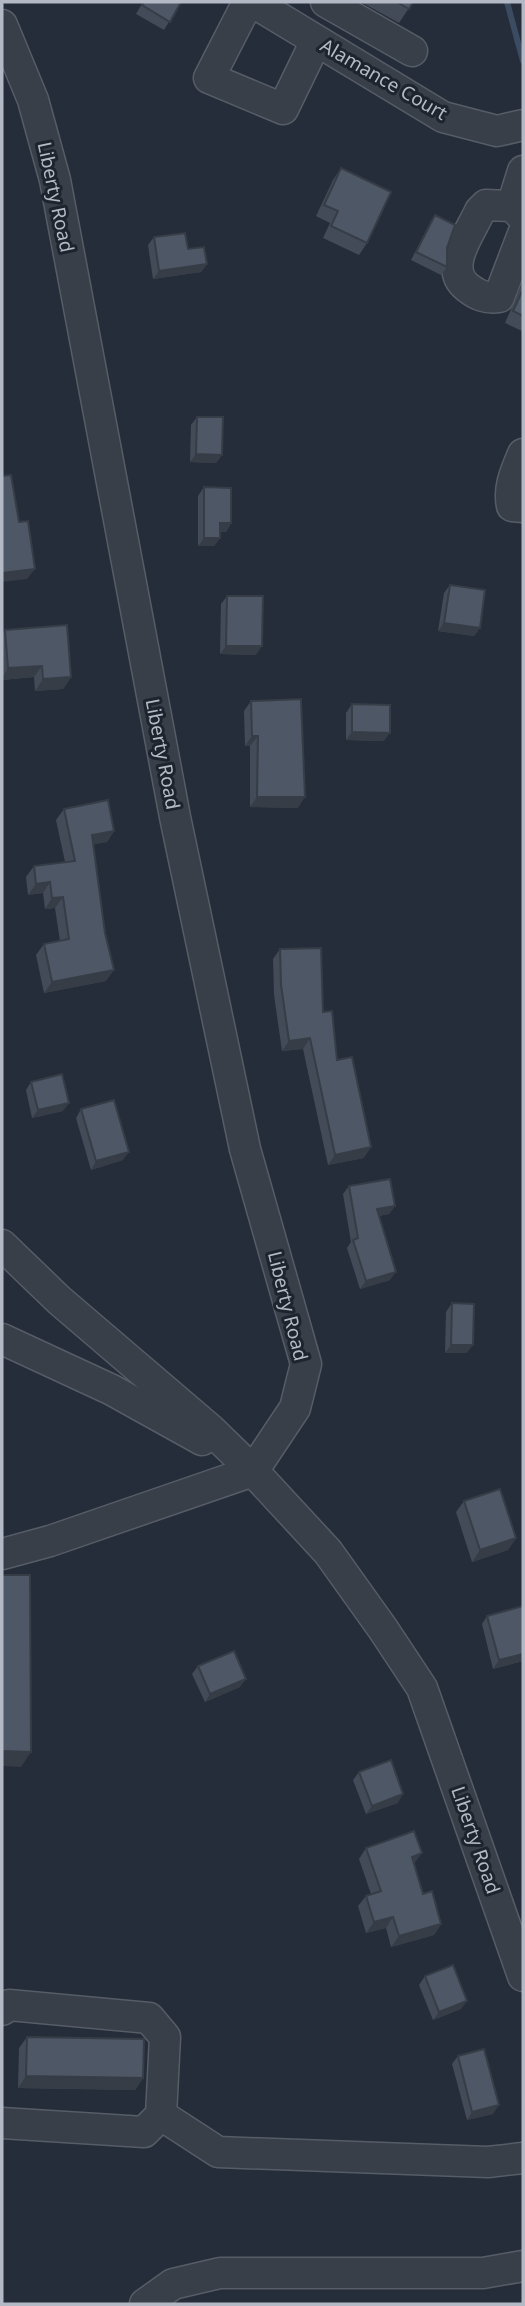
<svg xmlns="http://www.w3.org/2000/svg" width="525" height="2306" font-family="'Noto Sans',sans-serif">
  <style>
    .lines { fill: none; stroke-linecap: round; stroke-linejoin: round }
    .stream { stroke: #3b4b61; stroke-width: 6 }
    .minor-casing { stroke: #565d67; stroke-width: 33 }
    .minor { stroke: #383f49; stroke-width: 30 }
    .wall { fill: #424b57 }
    .shaded-wall { fill: #363d47 }
    .building { fill: #4d5765; stroke: #363d47; stroke-width: 2 }
    .labels { text-anchor: middle; stroke-width: 6; stroke-linejoin: round; paint-order: stroke }
    .street-label { font-size: 19px; fill: #b3bac5; stroke: #1d242e }
  </style>
  <rect width="100%" height="100%" fill="#242d39"/>
  <g class="lines">
    <!-- stream -->
    <polyline class="stream" points="507,2 523,61"/>
    <!-- minor casing -->
    <g class="minor-casing">
      <g id="minor">
        <polyline points="248,2 209,78 283,109 316,41"/>
        <polyline points="253,2 443,117 497,131 523,125"/>
        <polyline points="326,2 412,51"/>
        <polyline points="2,25 33,100 55,180 175,817 245,1149 306,1364 295,1408 253,1471"/>
        <polyline points="512,206 523,171"/>
        <path d="M523,217l-11,-11 -26,-1 -6,6c-10,22 -37,57 -13,76 10,8 19,12 32,10l24,-63"/>
        <path d="M523,454c-7,17 -15,33 -11,52l11,1"/>
        <polyline points="2,1245 59,1300 211,1430 253,1471 328,1552 383,1629 422,1688 523,1976"/>
        <polyline points="2,1339 112,1390 202,1440"/>
        <polyline points="2,1554 50,1541 253,1471"/>
        <polyline points="2,2010 9,2005 149,2018 165,2037 161,2115 144,2132 2,2123"/>
        <polyline points="161,2115 218,2152 488,2162 523,2158"/>
        <polyline points="145,2304 173,2284 220,2273 483,2273 523,2266"/>
      </g>
    </g>
    <!-- minor -->
    <use href="#minor" class="minor"/>
  </g>
  <!-- wall -->
  <g class="wall">
    <polygon points="143,2 181,2 164,30 136,14"/>
    <polygon points="361,2 413,2 399,23"/>
    <polygon points="341,168 367,243 359,255 323,238 330,223 316,216 333,180"/>
    <polygon points="435,215 447,248 447,267 441,275 411,260 430,223"/>
    <polygon points="154,237 207,264 201,272 153,279 148,245"/>
    <polygon points="523,282 523,328 522,331 505,323"/>
    <polygon points="197,417 222,455 216,463 190,462 191,425"/>
    <polygon points="204,487 231,523 226,532 220,532 220,538 214,546 198,546 198,496"/>
    <polygon points="450,585 480,628 474,636 438,631 444,593"/>
    <polygon points="227,596 256,655 220,654 221,604"/>
    <polygon points="5,630 71,677 63,689 35,691 34,677 2,680 2,634"/>
    <polygon points="251,701 298,808 250,807 250,746 245,746 244,711"/>
    <polygon points="352,704 384,741 346,740 346,713"/>
    <polygon points="64,809 114,831 107,842 93,844 106,981 44,993 36,955 44,944 60,941 55,908 45,909 43,893 28,895 26,877 34,866 65,862 56,820"/>
    <polygon points="280,949 323,1012 364,1158 328,1165 303,1049 282,1051 274,995 273,959"/>
    <polygon points="31,1082 63,1111 32,1118 26,1090"/>
    <polygon points="81,1109 123,1160 91,1170 76,1118"/>
    <polygon points="349,1186 395,1206 389,1214 379,1216 390,1280 360,1289 347,1248 351,1242 343,1194"/>
    <polygon points="452,1303 467,1353 445,1353 446,1312"/>
    <polygon points="464,1501 516,1538 508,1550 472,1562 456,1512"/>
    <polygon points="487,1616 523,1661 493,1669 482,1624"/>
    <polygon points="198,1666 240,1687 205,1702 192,1674"/>
    <polygon points="359,1772 398,1803 366,1814 353,1780"/>
    <polygon points="366,1848 414,1864 423,1894 441,1924 434,1935 391,1947 386,1928 366,1933 358,1906 366,1896 371,1894 359,1859"/>
    <polygon points="425,1976 461,2009 433,2020 419,1985"/>
    <polygon points="27,2037 143,2078 135,2090 18,2088 19,2048"/>
    <polygon points="458,2056 493,2114 467,2120 452,2064"/>
  </g>
  <!-- shaded-wall -->
  <g class="shaded-wall">
    <polygon points="207,264 201,272 153,279 159,271"/>
    <polygon points="196,454 222,455 216,463 190,462"/>
    <polygon points="220,523 231,523 226,532 214,532"/>
    <polygon points="204,538 220,538 214,546 198,546"/>
    <polygon points="35,569 27,579 2,582 2,573"/>
    <polygon points="444,623 480,628 474,636 438,631"/>
    <polygon points="226,646 262,646 256,655 220,654"/>
    <polygon points="42,666 34,677 2,680 2,677 8,668"/>
    <polygon points="71,677 63,689 35,691 43,679"/>
    <polygon points="352,732 390,733 384,741 346,740"/>
    <polygon points="252,736 258,736 250,746 245,746"/>
    <polygon points="257,797 305,797 298,808 250,807"/>
    <polygon points="114,831 107,842 85,846 92,835"/>
    <polygon points="50,882 43,893 28,895 36,884"/>
    <polygon points="63,897 55,908 45,909 52,898"/>
    <polygon points="114,970 106,981 44,993 52,982"/>
    <polygon points="310,1038 303,1049 282,1051 289,1041"/>
    <polygon points="69,1103 63,1111 32,1118 38,1110"/>
    <polygon points="371,1147 364,1158 328,1165 335,1155"/>
    <polygon points="129,1152 123,1160 91,1170 96,1161"/>
    <polygon points="395,1206 389,1214 371,1217 377,1209"/>
    <polygon points="396,1272 390,1280 360,1289 366,1281"/>
    <polygon points="451,1345 473,1345 467,1353 445,1353"/>
    <polygon points="516,1538 508,1550 472,1562 480,1550"/>
    <polygon points="523,1654 523,1661 493,1669 499,1660"/>
    <polygon points="246,1679 240,1687 205,1702 210,1694"/>
    <polygon points="2,1751 31,1752 21,1767 2,1766"/>
    <polygon points="403,1794 398,1803 366,1814 372,1806"/>
    <polygon points="422,1853 414,1864 412,1857"/>
    <polygon points="393,1917 386,1928 366,1933 374,1922"/>
    <polygon points="441,1924 434,1935 391,1947 399,1936"/>
    <polygon points="467,2001 461,2009 433,2020 439,2012"/>
    <polygon points="26,2076 143,2078 135,2090 18,2088"/>
    <polygon points="499,2105 493,2114 467,2120 472,2112"/>
  </g>
  <!-- building -->
  <g class="building">
    <polygon points="144,2 181,2 170,22 142,5"/>
    <polygon points="397,2 413,2 409,9"/>
    <polygon points="341,168 391,192 367,243 331,226 338,211 324,205"/>
    <polygon points="435,215 455,225 447,248 447,267 416,252"/>
    <polygon points="185,233 188,249 204,247 207,264 159,271 154,237"/>
    <polygon points="523,289 523,316 513,311"/>
    <polygon points="197,417 223,417 222,455 196,454"/>
    <polygon points="11,475 19,522 28,521 35,569 2,573 2,476"/>
    <polygon points="204,487 231,488 231,523 220,523 220,538 204,538"/>
    <polygon points="450,585 485,590 480,628 444,623"/>
    <polygon points="227,596 263,596 262,646 226,646"/>
    <polygon points="67,625 71,677 43,679 42,666 8,668 5,630"/>
    <polygon points="301,699 305,797 257,797 258,736 252,736 251,701"/>
    <polygon points="352,704 390,705 390,733 352,732"/>
    <polygon points="108,800 114,831 92,835 105,933 114,970 52,982 44,944 69,939 63,897 52,898 50,882 36,884 34,866 75,861 64,809"/>
    <polygon points="321,948 323,1012 332,1011 337,1060 352,1057 371,1147 335,1155 310,1038 289,1041 281,985 280,949"/>
    <polygon points="62,1074 69,1103 38,1110 31,1082"/>
    <polygon points="114,1100 129,1152 96,1161 81,1109"/>
    <polygon points="390,1179 395,1206 377,1209 396,1272 366,1281 353,1240 358,1238 349,1186"/>
    <polygon points="452,1303 474,1304 473,1345 451,1345"/>
    <polygon points="500,1489 516,1538 480,1550 464,1501"/>
    <polygon points="2,1575 30,1575 31,1752 2,1751"/>
    <polygon points="523,1606 523,1654 499,1660 487,1616"/>
    <polygon points="234,1651 246,1679 210,1694 198,1666"/>
    <polygon points="391,1760 403,1794 372,1806 359,1772"/>
    <polygon points="414,1831 422,1853 412,1857 423,1894 432,1891 441,1924 399,1936 393,1917 374,1922 366,1896 381,1891 366,1848"/>
    <polygon points="453,1965 467,2001 439,2012 425,1976"/>
    <polygon points="27,2037 144,2039 143,2078 26,2076"/>
    <polygon points="484,2049 499,2105 472,2112 458,2056"/>
  </g>
  <g class="labels">
    <!-- street labels -->
    <g class="street-label">
      <text transform="translate(384 79) rotate(30)" y="7">Alamance Court</text>
      <text transform="translate(56 197) rotate(78)" y="7">Liberty Road</text>
      <text transform="translate(163 754) rotate(79)" y="7">Liberty Road</text>
      <text transform="translate(288 1306) rotate(76)" y="7">Liberty Road</text>
      <text transform="translate(476 1840) rotate(71)" y="7">Liberty Road</text>
    </g>
  </g>
  <!-- border -->
  <rect width="525" height="2306" fill="none" stroke="#b3bac5" stroke-width="7"/>
</svg>
